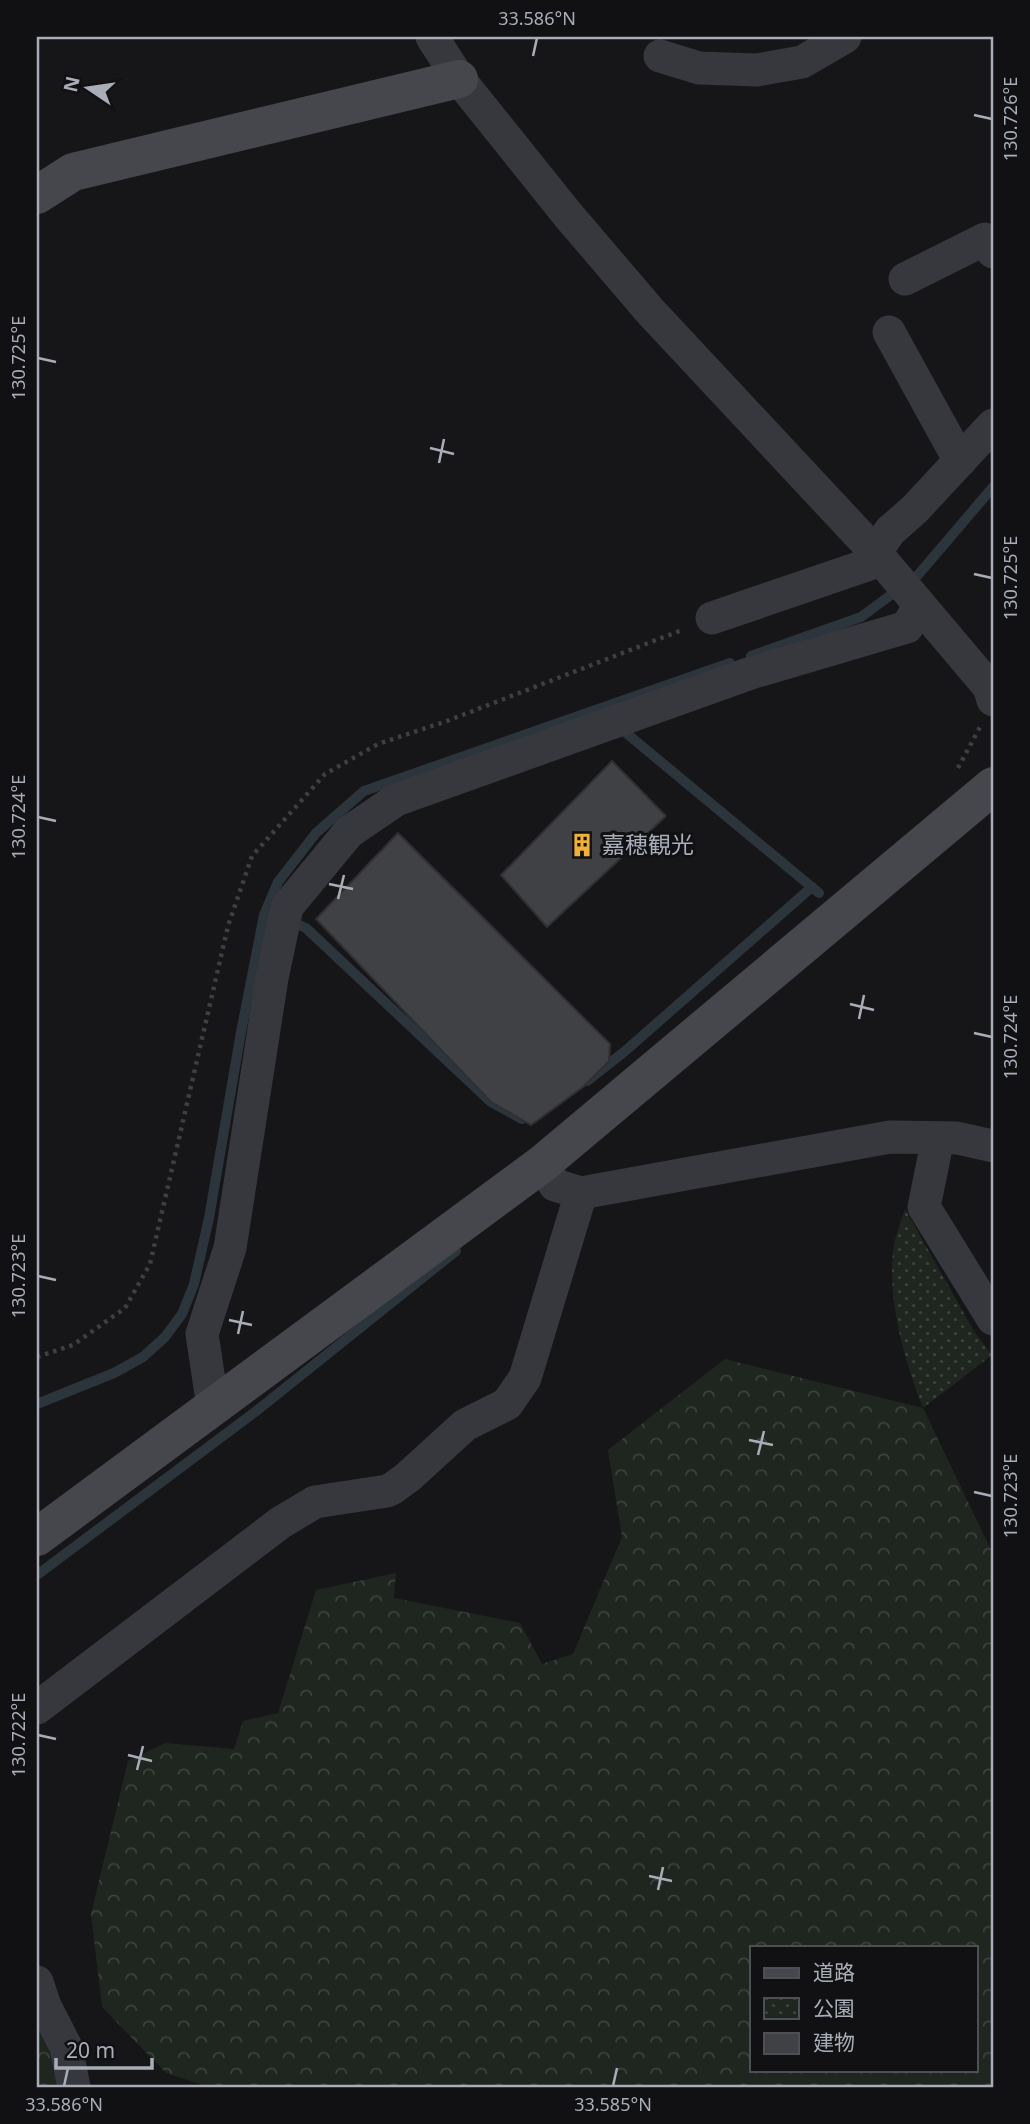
<svg xmlns="http://www.w3.org/2000/svg" width="1030" height="2124" font-family="'Noto Sans','Noto Sans JP',sans-serif">
  <style>
    .forest { fill: url(#forest-crowns); fill-rule: evenodd }
    .park { fill: url(#park-dots) }
    .lines { fill: none; stroke-linecap: round; stroke-linejoin: round }
    .stream { stroke: #2c353c; stroke-width: 10 }
    .building { fill: #404145; stroke: #303034; stroke-width: 2 }
    .path { stroke: #3d3f44; stroke-width: 4.5; stroke-dasharray: 3.5 5; stroke-linecap: butt }
    .street { stroke: #37383d; stroke-width: 33 }
    .secondary { stroke: #45474d; stroke-width: 38 }
    .ticks { fill: none; stroke: #a8adb8; stroke-width: 2.5 }
    .labels { text-anchor: middle; stroke-width: 6; stroke-linejoin: round; paint-order: stroke }
    .poi-label { font-size: 23px; fill: #a8adb8; stroke: #111113; text-anchor: start }
    .neatline { fill: none; stroke: #a8adb8; stroke-width: 2.5 }
    .ticks-label { font-size: 18px; text-anchor: middle; fill: #a8adb8 }
  </style>
  <defs>
    <pattern id="forest-crowns" width="20" height="18" patternUnits="userSpaceOnUse" patternTransform="scale(1.75)"><rect width="20" height="18" fill="#1e261f"/><path d="M2 6a3 3 0 1 1 6 0M12 15a3 3 0 1 1 6 0" fill="none" stroke="#3c433d"/></pattern>
    <pattern id="park-dots" width="8" height="8" patternUnits="userSpaceOnUse" patternTransform="scale(1.75)"><rect width="8" height="8" fill="#1e261f"/><path d="M2 2h.1M6 6h.1" fill="none" stroke="#3c433d" stroke-width="1.8" stroke-linecap="round"/></pattern>
  </defs>
  <rect width="100%" height="100%" fill="#161618"/>
  <!-- forest -->
  <g class="forest">
    <path d="M725,1359l198,49 70,146v533h-784l-43,-14 -64,-66 -11,-93 37,-153 37,-18 69,6 9,-28 35,-8 38,-123 80,-17 -2,25 126,25 22,41 31,-10 49,-117 -14,-87zM752,1947h224v123h-224z"/>
    <polygon points="37,1982 74,2087 37,2087"/>
  </g>
  <!-- park -->
  <path class="park" d="M905,1209l69,122 18,24 -69,53c-19,-49 -35,-104 -30,-157 2,-14 8,-29 12,-42z"/>
  <g class="lines">
    <!-- stream -->
    <g class="stream">
      <polyline points="751,656 861,617 918,575 993,487"/>
      <polyline points="620,728 819,893"/>
      <polyline points="290,921 306,928 491,1102 522,1119"/>
      <polyline points="587,1081 624,1052 812,887"/>
      <polyline points="37,1404 114,1373 143,1357 165,1337 182,1314 194,1284 209,1218 241,1032 264,915 278,882 316,833 364,791 730,663"/>
      <polyline points="37,1575 255,1412 456,1251"/>
    </g>
  </g>
  <!-- building -->
  <g class="building">
    <polygon points="612,761 666,816 547,927 501,875"/>
    <polygon points="398,833 610,1044 609,1061 583,1087 531,1125 491,1102 316,919"/>
  </g>
  <g class="lines">
    <!-- path -->
    <g class="path">
      <polyline points="958,768 980,727"/>
      <polyline points="37,1357 73,1345 125,1308 150,1264 228,926 252,856 325,774 378,744 447,721 682,630"/>
    </g>
    <!-- street -->
    <g class="street">
      <polyline points="432,37 459,79 568,215 650,311 875,552 989,687 993,700"/>
      <polyline points="660,56 699,68 757,70 802,62 845,37"/>
      <polyline points="905,279 985,239 993,252"/>
      <polyline points="889,332 960,461"/>
      <polyline points="712,618 867,565 890,531 915,509 993,425"/>
      <polyline points="938,1138 924,1207 993,1319"/>
      <polyline points="542,1164 555,1185 581,1193 890,1137 957,1138 993,1146"/>
      <polyline points="213,1407 202,1334 230,1248 272,978 287,907 349,832 396,800 751,673 907,627 919,606"/>
      <polyline points="37,1708 280,1523 315,1502 387,1491 393,1488 408,1477 465,1425 507,1404 525,1378 581,1193"/>
      <polyline points="37,1982 45,2006 66,2047 74,2087"/>
    </g>
    <!-- secondary -->
    <g class="secondary">
      <polyline points="37,195 73,172 459,79"/>
      <polyline points="37,1537 542,1164 993,786"/>
    </g>
  </g>
  <!-- ticks -->
  <path class="ticks" d="M533,56l4,-18M974,115l18,4M38,358l18,4M430,448l24,6M439,463l5,-24M974,574l18,4M38,817l18,4M329,884l24,5M338,899l6,-24M850,1004l24,6M859,1019l5,-24M974,1033l18,4M38,1276l18,4M229,1320l23,5M238,1334l5,-23M749,1440l24,5M758,1455l6,-24M974,1492l18,4M38,1735l18,4M128,1755l24,6M137,1770l6,-24M649,1876l23,5M658,1890l5,-23M64,2086l4,-18M613,2086l4,-18"/>
  <!-- icons -->
  <defs>
    <g id="building-bare" transform="scale(1.89)"><path d="M-4-6H4V6H1V3H-1V6H-4ZM-2.5-4.3h1.7v1.8h-1.7ZM.8-4.3h1.7v1.8H.8ZM-2.5-1h1.7V.8h-1.7ZM.8-1h1.7V.8H.8Z" fill="#f2b134" stroke="#111113" stroke-width="2.5" paint-order="stroke"/></g>
  </defs>
  <g fill-rule="evenodd">
    <use href="#building-bare" x="582" y="845"/>
  </g>
  <g class="labels">
    <!-- poi labels -->
    <g class="poi-label">
      <text x="602" y="853">嘉穂観光</text>
    </g>
  </g>
  <!-- border -->
  <rect width="1030" height="2124" fill="none" stroke="#111113" stroke-width="77"/>
  <!-- legend -->
  <rect x="750" y="1946" width="228" height="126" fill="#111113" stroke="#4d4f55" stroke-width="2"/>
  <rect x="764" y="1968" width="35" height="10" fill="#45474d" stroke="#4d4f55" stroke-width="2"/>
  <text x="813" y="1980" font-size="21" fill="#a8adb8">道路</text>
  <rect x="764" y="1998" width="35" height="21" fill="url(#park-dots)" stroke="#4d4f55" stroke-width="2"/>
  <text x="813" y="2016" font-size="21" fill="#a8adb8">公園</text>
  <rect x="764" y="2033" width="35" height="21" fill="#404145" stroke="#4d4f55" stroke-width="2"/>
  <text x="813" y="2050" font-size="21" fill="#a8adb8">建物</text>
  <!-- north arrow -->
  <g transform="translate(88 88) rotate(283)" stroke="#111113" stroke-width="5" paint-order="stroke">
  <path d="M0-5L12 26L0 18L-12 26Z" fill="#a8adb8"/>
  <text y="-10" font-size="19" font-weight="bold" text-anchor="middle" fill="#a8adb8">N</text>
  </g>
  <!-- scale -->
  <path d="M56 2058v10h96v-10" fill="none" stroke="#a8adb8" stroke-width="3.5"/>
  <text x="66" y="2058" font-size="21" fill="#a8adb8" stroke="#111113" stroke-width="5" paint-order="stroke">20 m</text>
  <rect x="38" y="38" width="954" height="2048" class="neatline"/>
  <g class="ticks-label">
    <text x="537" y="25">33.586°N</text>
    <text transform="translate(1011 119) rotate(-90)" y="6">130.726°E</text>
    <text transform="translate(19 358) rotate(-90)" y="6">130.725°E</text>
    <text transform="translate(1011 578) rotate(-90)" y="6">130.725°E</text>
    <text transform="translate(19 817) rotate(-90)" y="6">130.724°E</text>
    <text transform="translate(1011 1037) rotate(-90)" y="6">130.724°E</text>
    <text transform="translate(19 1276) rotate(-90)" y="6">130.723°E</text>
    <text transform="translate(1011 1496) rotate(-90)" y="6">130.723°E</text>
    <text transform="translate(19 1735) rotate(-90)" y="6">130.722°E</text>
    <text x="64" y="2111">33.586°N</text>
    <text x="613" y="2111">33.585°N</text>
  </g>
</svg>
